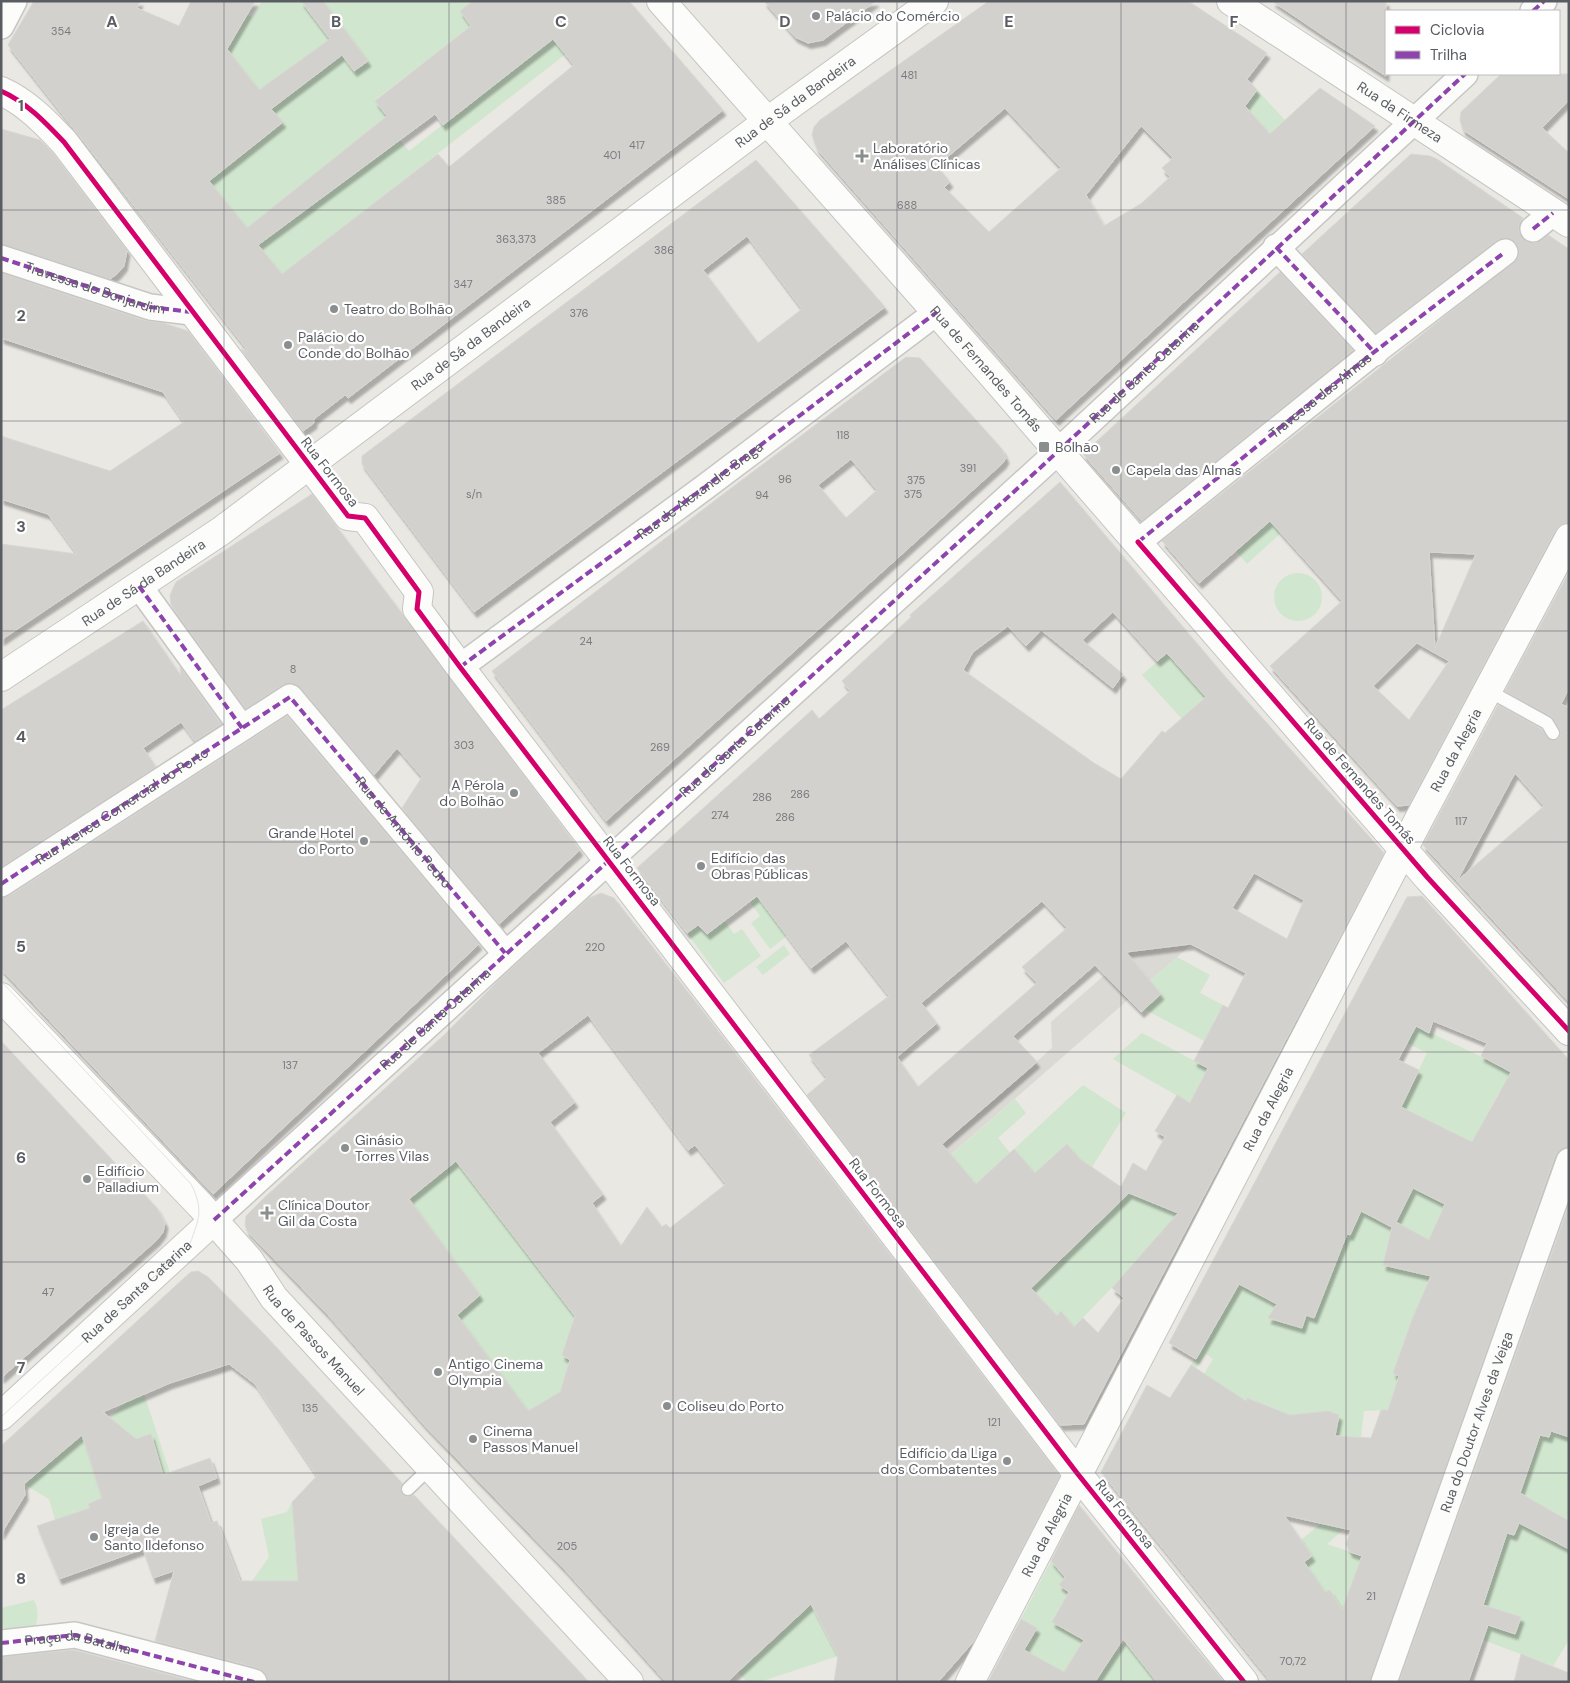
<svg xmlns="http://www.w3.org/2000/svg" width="1570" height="1683" font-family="'DM Sans',sans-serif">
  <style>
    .industrial { fill: #dad9d4 }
    .green { fill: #d1e6ce; fill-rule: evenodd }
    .building { fill: #d3d1ce; stroke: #d8d7d2; fill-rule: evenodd; filter: url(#shadow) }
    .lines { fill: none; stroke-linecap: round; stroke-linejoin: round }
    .lane-casing { stroke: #c6c6c5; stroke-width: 15 }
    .street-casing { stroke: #c6c6c5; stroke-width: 28 }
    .secondary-casing { stroke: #c5c5c4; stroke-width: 30 }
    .lane { stroke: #fcfcfb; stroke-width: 12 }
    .street { stroke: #fcfcfb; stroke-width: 25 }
    .secondary { stroke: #fcfcfb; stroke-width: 28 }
    .tram { stroke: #e1e2e1; stroke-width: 1 }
    .quiet { stroke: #8e44ad; stroke-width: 4; stroke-dasharray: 8 4; stroke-linecap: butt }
    .cycleway-casing { stroke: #fff; stroke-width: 8 }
    .cycleway { stroke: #d6006c; stroke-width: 5 }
    .grid { fill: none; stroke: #595d62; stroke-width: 1; stroke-opacity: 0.55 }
    .poi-dot { fill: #8b8e8f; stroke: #fff; stroke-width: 2 }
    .labels { text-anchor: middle; stroke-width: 4.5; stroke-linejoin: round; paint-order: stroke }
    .number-label { font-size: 11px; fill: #787a7e }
    .poi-label { font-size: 14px; fill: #595d62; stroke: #fff; text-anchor: start }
    .street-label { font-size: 14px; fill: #595d62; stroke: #fff }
    .grid-label { font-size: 16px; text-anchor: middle; font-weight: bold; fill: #595d62; stroke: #fff; stroke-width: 4.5; stroke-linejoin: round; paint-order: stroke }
  </style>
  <defs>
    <filter id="shadow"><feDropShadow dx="3" dy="5.5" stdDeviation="1" flood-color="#0004"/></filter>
  </defs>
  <rect width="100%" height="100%" fill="#e9e8e3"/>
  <!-- industrial -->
  <polygon class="industrial" points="1149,936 1162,948 1192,944 893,1205 884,1195 1052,1048 1051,1022"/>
  <!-- green -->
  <g class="green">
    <polygon points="262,1 473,1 460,11 471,26 375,100 387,116 246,229 209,181 283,123 271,109 355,44 332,13 318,23 330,39 259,90 245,72 200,94 244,19 214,2 252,17"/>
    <polygon points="573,23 585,39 279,277 271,260 258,245 400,140 409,151"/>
    <polygon points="1257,90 1285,120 1270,134 1245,106"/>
    <polygon points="1269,520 1281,533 1247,564 1236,551"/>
    <circle cx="1298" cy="597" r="24"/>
    <polygon points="1167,653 1206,697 1182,719 1142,675"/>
    <polygon points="841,895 770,949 751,923 760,916 750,902 757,896"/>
    <polygon points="725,921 734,934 742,929 761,956 724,983 687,933 698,925 707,934"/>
    <polygon points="784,945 790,954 763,975 756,967"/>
    <polygon points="1177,957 1210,975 1200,993 1223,1005 1214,1020 1220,1024 1210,1044 1144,1009 1161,994 1150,981"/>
    <polygon points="1416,1026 1499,1065 1509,1046 1525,1102 1500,1090 1472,1142 1389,1101 1410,1088 1427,1053 1407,1043"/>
    <polygon points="1142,1033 1208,1068 1190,1103 1113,1059"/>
    <polygon points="1083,1085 1126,1113 1092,1167 1035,1173 1014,1149"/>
    <polygon points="1015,1099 1026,1113 998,1138 1010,1153 976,1184 951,1155"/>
    <polygon points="456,1160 577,1319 574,1318 563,1355 570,1360 560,1392 528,1411 457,1315 480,1294 408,1198"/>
    <path d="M1407,1185l38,19 -8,18 20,10 -22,32 -42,109 12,5 -5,15 -6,-2 -6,19 -24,1 -3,26 20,7 -20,-7 -26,-1 4,-20 -12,-5 -37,4 -42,-17 -46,66 2,-90 9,-15 -7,-5 -10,14 -5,-3 12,-20 -27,-16 10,-19 29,15 24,-41 38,20 -9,14 34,10 51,-128c18,16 43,37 68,36l-25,-14 8,-17zM1386,1252l11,16 -14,-3z"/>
    <polygon points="1129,1193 1179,1213 1139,1259 1074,1327 1061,1311 1057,1316 1031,1288"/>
    <path d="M144,1394l26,79 -81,30 1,5 -35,12 -6,-21 -25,-15 63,-53 22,-14 16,-14zM150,1435l10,30 -62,19 -10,-30z"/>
    <polygon points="1513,1426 1549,1437 1551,1431 1569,1437 1569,1521 1539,1504 1530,1528 1569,1549 1569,1640 1553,1666 1472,1636 1477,1622 1515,1634 1521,1618 1483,1605 1503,1545 1476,1535 1480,1524 1514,1535 1525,1503 1498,1469 1526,1477 1536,1447 1509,1437"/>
    <polygon points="1367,1485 1350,1531 1344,1529 1327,1544 1362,1556 1342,1613 1330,1590 1325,1592 1315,1578 1297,1591 1298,1566 1312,1556 1301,1540"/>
    <polygon points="292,1502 299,1591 287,1615 284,1581 252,1581 269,1557 261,1519 287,1512"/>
    <polygon points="1051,1561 1065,1577 1060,1585 1069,1592 1053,1621 1084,1640 1116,1652 1126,1641 1157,1682 1058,1682 1038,1658 1024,1650 1037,1628 1021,1619"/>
    <path d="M34,1600c5,10 4,18 1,28l-22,3 -12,-4v-19z"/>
    <polygon points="810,1604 825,1621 822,1625 829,1639 887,1681 838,1656 760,1682 747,1682 738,1672"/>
  </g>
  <!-- building -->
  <g class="building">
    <path d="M34,1h106l-3,7 42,18 12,-25h64l-28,48 32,41 71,-51 -29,-38h22l45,60 -14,10 -12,-16 -71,54 12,13 -74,59 38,47 140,-112 -12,-15 96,-75 -11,-15 13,-10h156l94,109 -375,288 -3,-3 -31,24v4l-11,8 -62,-82 8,3 -241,-307zM553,39l21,26 -125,102 -11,-13 -156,120 -24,-29 177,-131 8,11z"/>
    <polygon points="764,1 876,1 823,40 808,43 795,37"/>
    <path d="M989,1h199l79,52 -20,26 10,11 -12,16 25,28 50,-46 55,38 -319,294 -239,-271 -5,-14 2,-8 6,-7zM1005,108l56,60 -72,64 -45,-45 6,-5 -13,-16zM1141,126l32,32 -11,10 8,9 -28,26 -38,23 -18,-31z"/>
    <polygon points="1272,1 1386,1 1386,76 1327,38"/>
    <polygon points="1501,74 1569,74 1569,100 1542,128 1569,153 1569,199 1463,130 1460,120 1461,112"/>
    <polygon points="1,129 40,140 52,152 127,250 124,266 117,274 110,279 1,244"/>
    <path d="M1411,154l19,2 7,3 86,59 -4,6v8l8,10 9,1 12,-8 21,14v273l-8,3 -6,6 -146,274 -12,1 -127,-140 72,-65 -72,-80 -71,62 -37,-42 356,-283 1,-7 -3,-8 -6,-4 -13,1 -121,93 -74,-79zM1429,552l47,2 -41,94zM1417,643l32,18 -40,59 -36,-34z"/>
    <path d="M756,160l129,147 -411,305 -112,-148v-8zM747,236l55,73 -44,34 -55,-73z"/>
    <polygon points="1280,272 1353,350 1142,521 1083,454"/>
    <polygon points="1,273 146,321 163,323 188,331 280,453 1,640 1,544 77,554 48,514 1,499 1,436 110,471 184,422 163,392 1,338"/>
    <path d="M906,357l14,1 82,91 4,9 -3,5 -397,358 -114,-150 234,-179zM851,459l26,31 -31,28 -28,-33z"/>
    <path d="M1060,482l167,197 157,174 -300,571 -24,1 -253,-330 20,-17 -18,-23 80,-59 -43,-55 -35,27 -54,-72 -50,38 -9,-9 -11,8 -50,-65 175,-158 7,9 31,-28 -8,-10 69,-64 -1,-2zM1113,612l44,49 10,-8 39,44 -41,36 -3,-2 -41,48 -27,-16 -131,-93 10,-18 35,-26 18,20 15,-16 72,58 10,-14 -41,-34zM1254,873l50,27 -17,39 -55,-31zM1042,901l25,27 -45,39 15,16 -119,104 -21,-30 40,-34 -16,-20zM1191,944l55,29 -18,35 -5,-3 -29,56 14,7 -18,35 -13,-8 -22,36 10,6 -19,34 -13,-8 -12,24 -41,-28 -13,-15 -32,29 -21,-24 -38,35 -34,-40 95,-82 -24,-26 82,-71 46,47 20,-18 -35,-42zM1129,1193l49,20 -66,75 12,10 -26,35 -15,-15 -9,9 -13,-16 -4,5 -26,-28z"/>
    <polygon points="312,494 580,850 499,924 402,808 422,777 397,748 374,775 301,688 295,684 282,685 246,709 171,605 170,595 176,582"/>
    <polygon points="1569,572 1569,688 1561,704 1569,708 1569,1002 1457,881 1544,806 1515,773 1457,881 1423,845 1498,705 1541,729 1550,740 1557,740 1560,736 1560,729 1551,716 1505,691"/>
    <polygon points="143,621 181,676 180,667 221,724 195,741 181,722 143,748 156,767 1,867 1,710"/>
    <polygon points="287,716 479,944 213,1194 1,969 1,898 9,896"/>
    <path d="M601,893l13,5 88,112 358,466 -86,165 -36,41h-104l4,-26 -27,-52 -84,78h-61l-100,-111 -141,-145 -96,-110 -82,-85 -2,-6 1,-9 19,-19 179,-162 55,-55 90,-82zM588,1015l100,135 7,-5 31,39 -56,44 -4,-4 -4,3 -15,-20 -26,39 -29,-43 11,-9 -53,-72 25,-20 -37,-49zM456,1161l119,155 -13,39 8,5 -10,32 -32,19 -71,-96 23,-20 -71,-96z"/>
    <path d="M1422,896l147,164v87l-9,3 -5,6 -185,526h-99l-170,-210 46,-87 23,13 21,-33 55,36 1,-3 43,17 38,-4 11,4 -4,21 36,2 10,-28h7l11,-34 -6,-3 20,-56 18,-41 -48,-11 9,-38 -31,-16 -11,24 -3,-1 -33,84 -8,-3 -4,13 -34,-10 9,-14 -38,-20 -43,75 -27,-16 238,-446zM1433,1021l54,22 -6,13 30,16 -39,70 -71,-35 18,-37 -21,-10 18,-34 13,7zM1413,1188l32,16 -16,36 -33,-18zM1284,1515l67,15 -5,14 4,8 12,4 -20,54 -12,-20 -5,2 -21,-30 8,-6z"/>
    <polygon points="1,1041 157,1208 165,1223 163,1232 157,1240 1,1378"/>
    <polygon points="1569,1205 1569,1437 1551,1431 1549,1437 1540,1435 1520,1493 1569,1521 1569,1549 1519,1523 1514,1535 1507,1533 1483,1605 1521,1617 1515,1634 1488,1625 1468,1682 1399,1682"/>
    <path d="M198,1271l10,6 56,57 138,149 -2,4 2,7 4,3 8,-2 175,187h-321l-4,-10 -6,-4 -103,-27 19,-70 -21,7 -10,-29 -84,30 -22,-53 53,-18 -2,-4 14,-6 -20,-63 -58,49 1,11 -24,39v-88l183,-168 7,-6zM229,1364l26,20 62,92 -25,26 6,79h-58l-23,-60 -6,2 -13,-37 19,-8 -7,-20 -47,17 -12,-41 -15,5 -33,-27 67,-29z"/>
    <polygon points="1079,1505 1163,1609 1224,1682 1157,1682 1123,1639 1095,1682 988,1682 1021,1619 1037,1628 1024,1650 1064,1672 1084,1640 1052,1622 1069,1592 1059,1585 1065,1577 1051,1561"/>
    <polygon points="74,1650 196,1682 1,1682 1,1657"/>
    <polygon points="1521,1654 1569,1673 1569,1682 1514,1682"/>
  </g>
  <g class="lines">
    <!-- lane casing -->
    <g class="lane-casing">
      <g id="lane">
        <polyline points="1487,690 1547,723 1553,733"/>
        <polyline points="408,1489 431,1467"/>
      </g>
    </g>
    <!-- street casing -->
    <g class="street-casing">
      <g id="street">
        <polyline points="1533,11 1544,1"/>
        <polyline points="1,26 14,1"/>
        <polyline points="1533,229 1553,213"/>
        <polyline points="1276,247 1375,353"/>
        <path id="s1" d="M1,258l149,49 41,5"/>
        <polyline points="1138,542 1369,356 1505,252"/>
        <polyline points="139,586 242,728"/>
        <polyline points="460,667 705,487 937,312"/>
        <polyline points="1,884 290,697 505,953"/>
        <path id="s2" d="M214,1220l826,-752 425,-394"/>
        <polyline points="1,1643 75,1635 254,1682"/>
        <path id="s3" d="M1384,1682l185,-521"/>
      </g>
    </g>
    <!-- secondary casing -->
    <g class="secondary-casing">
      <g id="secondary">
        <path id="s4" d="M661,1l325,367 442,510 141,153"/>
        <path id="s5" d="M1231,1l338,222"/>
        <path d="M1,91c25,11 44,31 63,51l284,374 17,2 54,74 -2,17 43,58 617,806 167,209"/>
        <path id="s6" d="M1,677l220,-146 547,-410 166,-120"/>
        <path id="s7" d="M1,997l199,208 49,55 25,38 355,384"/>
        <path id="s8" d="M1,1416l213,-196"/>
        <path id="s9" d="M970,1682l449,-863 150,-281"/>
      </g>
    </g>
    <!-- lane -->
    <use href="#lane" class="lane"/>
    <!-- street -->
    <use href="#street" class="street"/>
    <!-- secondary -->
    <use href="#secondary" class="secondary"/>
    <!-- tram -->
    <path class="tram" d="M1,981l190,203c13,26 8,34 -1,60l-189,173"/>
    <!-- quiet -->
    <g class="quiet">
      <polyline points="1533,11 1544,1"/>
      <polyline points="1533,229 1553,213"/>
      <polyline points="1276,247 1375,353"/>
      <polyline points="1,258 150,307 191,312"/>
      <path id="s10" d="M1138,542l231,-186 136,-104"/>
      <polyline points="139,586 242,728"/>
      <path id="s11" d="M460,667l245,-180 232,-175"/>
      <path id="s12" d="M1,884l289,-187 215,256"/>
      <polyline points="214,1220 1040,468 1465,74"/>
      <path id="s13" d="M1,1643l74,-8 179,47"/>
    </g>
    <!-- cycleway casing -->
    <g class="cycleway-casing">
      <g id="cycleway">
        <path d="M1,91c25,11 44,31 63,51l284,374 17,2 54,74 -2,17 43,58 617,806 167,209"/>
        <polyline points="1138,542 1428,878 1569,1031"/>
      </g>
    </g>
    <!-- cycleway -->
    <use href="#cycleway" class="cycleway"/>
  </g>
  <!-- grid -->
  <path class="grid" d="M224,1v1681M449,1v1681M673,1v1681M897,1v1681M1121,1v1681M1346,1v1681M1,210h1568M1,421h1568M1,631h1568M1,842h1568M1,1052h1568M1,1262h1568M1,1473h1568"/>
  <!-- markers -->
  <g class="poi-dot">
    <circle cx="816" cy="16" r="5"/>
    <path d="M859.5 148.5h5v5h5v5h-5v5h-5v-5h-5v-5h5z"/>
    <circle cx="334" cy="309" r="5"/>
    <circle cx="288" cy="345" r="5"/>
    <rect x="1038" y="441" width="12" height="12" rx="2.5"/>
    <circle cx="1116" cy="470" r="5"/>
    <circle cx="514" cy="793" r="5"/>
    <circle cx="364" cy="841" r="5"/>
    <circle cx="701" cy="866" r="5"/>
    <circle cx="345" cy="1148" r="5"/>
    <circle cx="87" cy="1179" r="5"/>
    <path d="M264.5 1205.5h5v5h5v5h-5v5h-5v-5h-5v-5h5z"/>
    <circle cx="438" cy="1372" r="5"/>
    <circle cx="667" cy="1406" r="5"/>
    <circle cx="473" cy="1439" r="5"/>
    <circle cx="1007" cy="1461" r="5"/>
    <circle cx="94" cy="1537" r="5"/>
  </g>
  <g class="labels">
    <!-- number labels -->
    <g class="number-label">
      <text x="61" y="35">354</text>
      <text x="909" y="79">481</text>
      <text x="637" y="149">417</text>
      <text x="612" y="159">401</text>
      <text x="556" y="204">385</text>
      <text x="907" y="209">688</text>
      <text x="516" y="243">363,373</text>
      <text x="664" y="254">386</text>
      <text x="463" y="288">347</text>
      <text x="579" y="317">376</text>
      <text x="843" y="439">118</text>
      <text x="968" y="472">391</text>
      <text x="785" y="483">96</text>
      <text x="916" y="484">375</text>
      <text x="474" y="498">s/n</text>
      <text x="913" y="498">375</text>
      <text x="762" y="499">94</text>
      <text x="586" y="645">24</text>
      <text x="293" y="673">8</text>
      <text x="464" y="749">303</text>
      <text x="660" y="751">269</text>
      <text x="800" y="798">286</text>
      <text x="762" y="801">286</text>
      <text x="720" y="819">274</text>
      <text x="785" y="821">286</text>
      <text x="1461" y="825">117</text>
      <text x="595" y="951">220</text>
      <text x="290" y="1069">137</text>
      <text x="48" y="1296">47</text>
      <text x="310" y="1412">135</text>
      <text x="994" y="1426">121</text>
      <text x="567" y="1550">205</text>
      <text x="1371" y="1600">21</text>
      <text x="1293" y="1665">70,72</text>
    </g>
    <!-- poi labels -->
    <g class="poi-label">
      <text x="826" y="21">Palácio do Comércio</text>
      <text x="873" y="153">Laboratório<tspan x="873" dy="16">Análises Clínicas</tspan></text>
      <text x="344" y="314">Teatro do Bolhão</text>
      <text x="298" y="342">Palácio do<tspan x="298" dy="16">Conde do Bolhão</tspan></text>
      <text x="1055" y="452">Bolhão</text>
      <text x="1126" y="475">Capela das Almas</text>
      <text x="504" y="790" text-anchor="end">A Pérola<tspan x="504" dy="16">do Bolhão</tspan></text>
      <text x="354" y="838" text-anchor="end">Grande Hotel<tspan x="354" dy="16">do Porto</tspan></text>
      <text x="711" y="863">Edifício das<tspan x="711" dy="16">Obras Públicas</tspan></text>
      <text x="355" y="1145">Ginásio<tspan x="355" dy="16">Torres Vilas</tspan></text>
      <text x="97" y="1176">Edifício<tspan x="97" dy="16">Palladium</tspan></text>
      <text x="278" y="1210">Clínica Doutor<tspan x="278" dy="16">Gil da Costa</tspan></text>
      <text x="448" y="1369">Antigo Cinema<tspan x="448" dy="16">Olympia</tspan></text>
      <text x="677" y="1411">Coliseu do Porto</text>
      <text x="483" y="1436">Cinema<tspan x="483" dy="16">Passos Manuel</tspan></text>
      <text x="997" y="1458" text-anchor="end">Edifício da Liga<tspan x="997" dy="16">dos Combatentes</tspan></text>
      <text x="104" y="1534">Igreja de<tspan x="104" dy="16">Santo Ildefonso</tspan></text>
    </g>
    <!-- street labels -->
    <g class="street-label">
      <text dy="5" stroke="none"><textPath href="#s6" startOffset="981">Rua de Sá da Bandeira</textPath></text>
      <text dy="5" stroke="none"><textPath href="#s5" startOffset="202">Rua da Firmeza</textPath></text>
      <text dy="5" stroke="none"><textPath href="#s1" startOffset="99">Travessa do Bonjardim</textPath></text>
      <text dy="5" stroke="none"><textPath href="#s6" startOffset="576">Rua de Sá da Bandeira</textPath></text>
      <text dy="5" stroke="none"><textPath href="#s4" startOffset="491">Rua de Fernandes Tomás</textPath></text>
      <text dy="5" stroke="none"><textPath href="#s2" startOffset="1259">Rua de Santa Catarina</textPath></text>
      <text dy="5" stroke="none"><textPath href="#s10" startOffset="234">Travessa das Almas</textPath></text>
      <text transform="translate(330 472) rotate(52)" y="5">Rua Formosa</text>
      <text dy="5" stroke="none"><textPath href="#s11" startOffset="298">Rua de Alexandre Braga</textPath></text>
      <text dy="5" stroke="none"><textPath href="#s6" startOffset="171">Rua de Sá da Bandeira</textPath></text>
      <text dy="5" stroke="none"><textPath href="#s2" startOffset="704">Rua de Santa Catarina</textPath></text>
      <text dy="5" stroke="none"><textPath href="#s9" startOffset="1051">Rua da Alegria</textPath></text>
      <text transform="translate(1360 781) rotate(49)" y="5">Rua de Fernandes Tomás</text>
      <text dy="5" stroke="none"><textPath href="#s12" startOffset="144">Rua Ateneu Comercial do Porto</textPath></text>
      <text dy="5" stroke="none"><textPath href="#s12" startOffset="521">Rua de António Pedro</textPath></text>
      <text transform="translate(632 871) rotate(52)" y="5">Rua Formosa</text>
      <text dy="5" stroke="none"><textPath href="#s2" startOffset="299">Rua de Santa Catarina</textPath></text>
      <text dy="5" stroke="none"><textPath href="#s9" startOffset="646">Rua da Alegria</textPath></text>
      <text transform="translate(878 1193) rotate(52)" y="5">Rua Formosa</text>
      <text dy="5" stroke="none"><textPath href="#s8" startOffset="184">Rua de Santa Catarina</textPath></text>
      <text dy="5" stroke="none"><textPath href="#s7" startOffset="465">Rua de Passos Manuel</textPath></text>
      <text dy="5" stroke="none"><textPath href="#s3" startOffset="276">Rua do Doutor Alves da Veiga</textPath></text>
      <text transform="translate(1125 1514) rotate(51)" y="5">Rua Formosa</text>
      <text dy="5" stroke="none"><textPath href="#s9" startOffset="166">Rua da Alegria</textPath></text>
      <text dy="5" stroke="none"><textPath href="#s13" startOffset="78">Praça da Batalha</textPath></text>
    </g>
  </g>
  <g class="grid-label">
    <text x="112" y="27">A</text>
    <text x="336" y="27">B</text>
    <text x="561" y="27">C</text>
    <text x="785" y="27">D</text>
    <text x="1009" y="27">E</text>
    <text x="1234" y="27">F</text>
    <text x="21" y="111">1</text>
    <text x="21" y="321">2</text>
    <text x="21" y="532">3</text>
    <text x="21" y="742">4</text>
    <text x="21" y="952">5</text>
    <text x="21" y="1163">6</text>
    <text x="21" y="1373">7</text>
    <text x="21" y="1584">8</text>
  </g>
  <!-- border -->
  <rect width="1570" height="1683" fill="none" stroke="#595d62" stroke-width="5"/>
  <!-- legend -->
  <rect x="1385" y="10" width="175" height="65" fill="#ffffff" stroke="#bdbec0"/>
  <rect x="1395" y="26" width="25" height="8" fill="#d6006c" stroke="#bdbec0"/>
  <text x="1430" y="35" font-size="15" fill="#595d62">Ciclovia</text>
  <rect x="1395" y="51" width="25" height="8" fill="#8e44ad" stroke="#bdbec0"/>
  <text x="1430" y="60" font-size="15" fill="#595d62">Trilha</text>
</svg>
